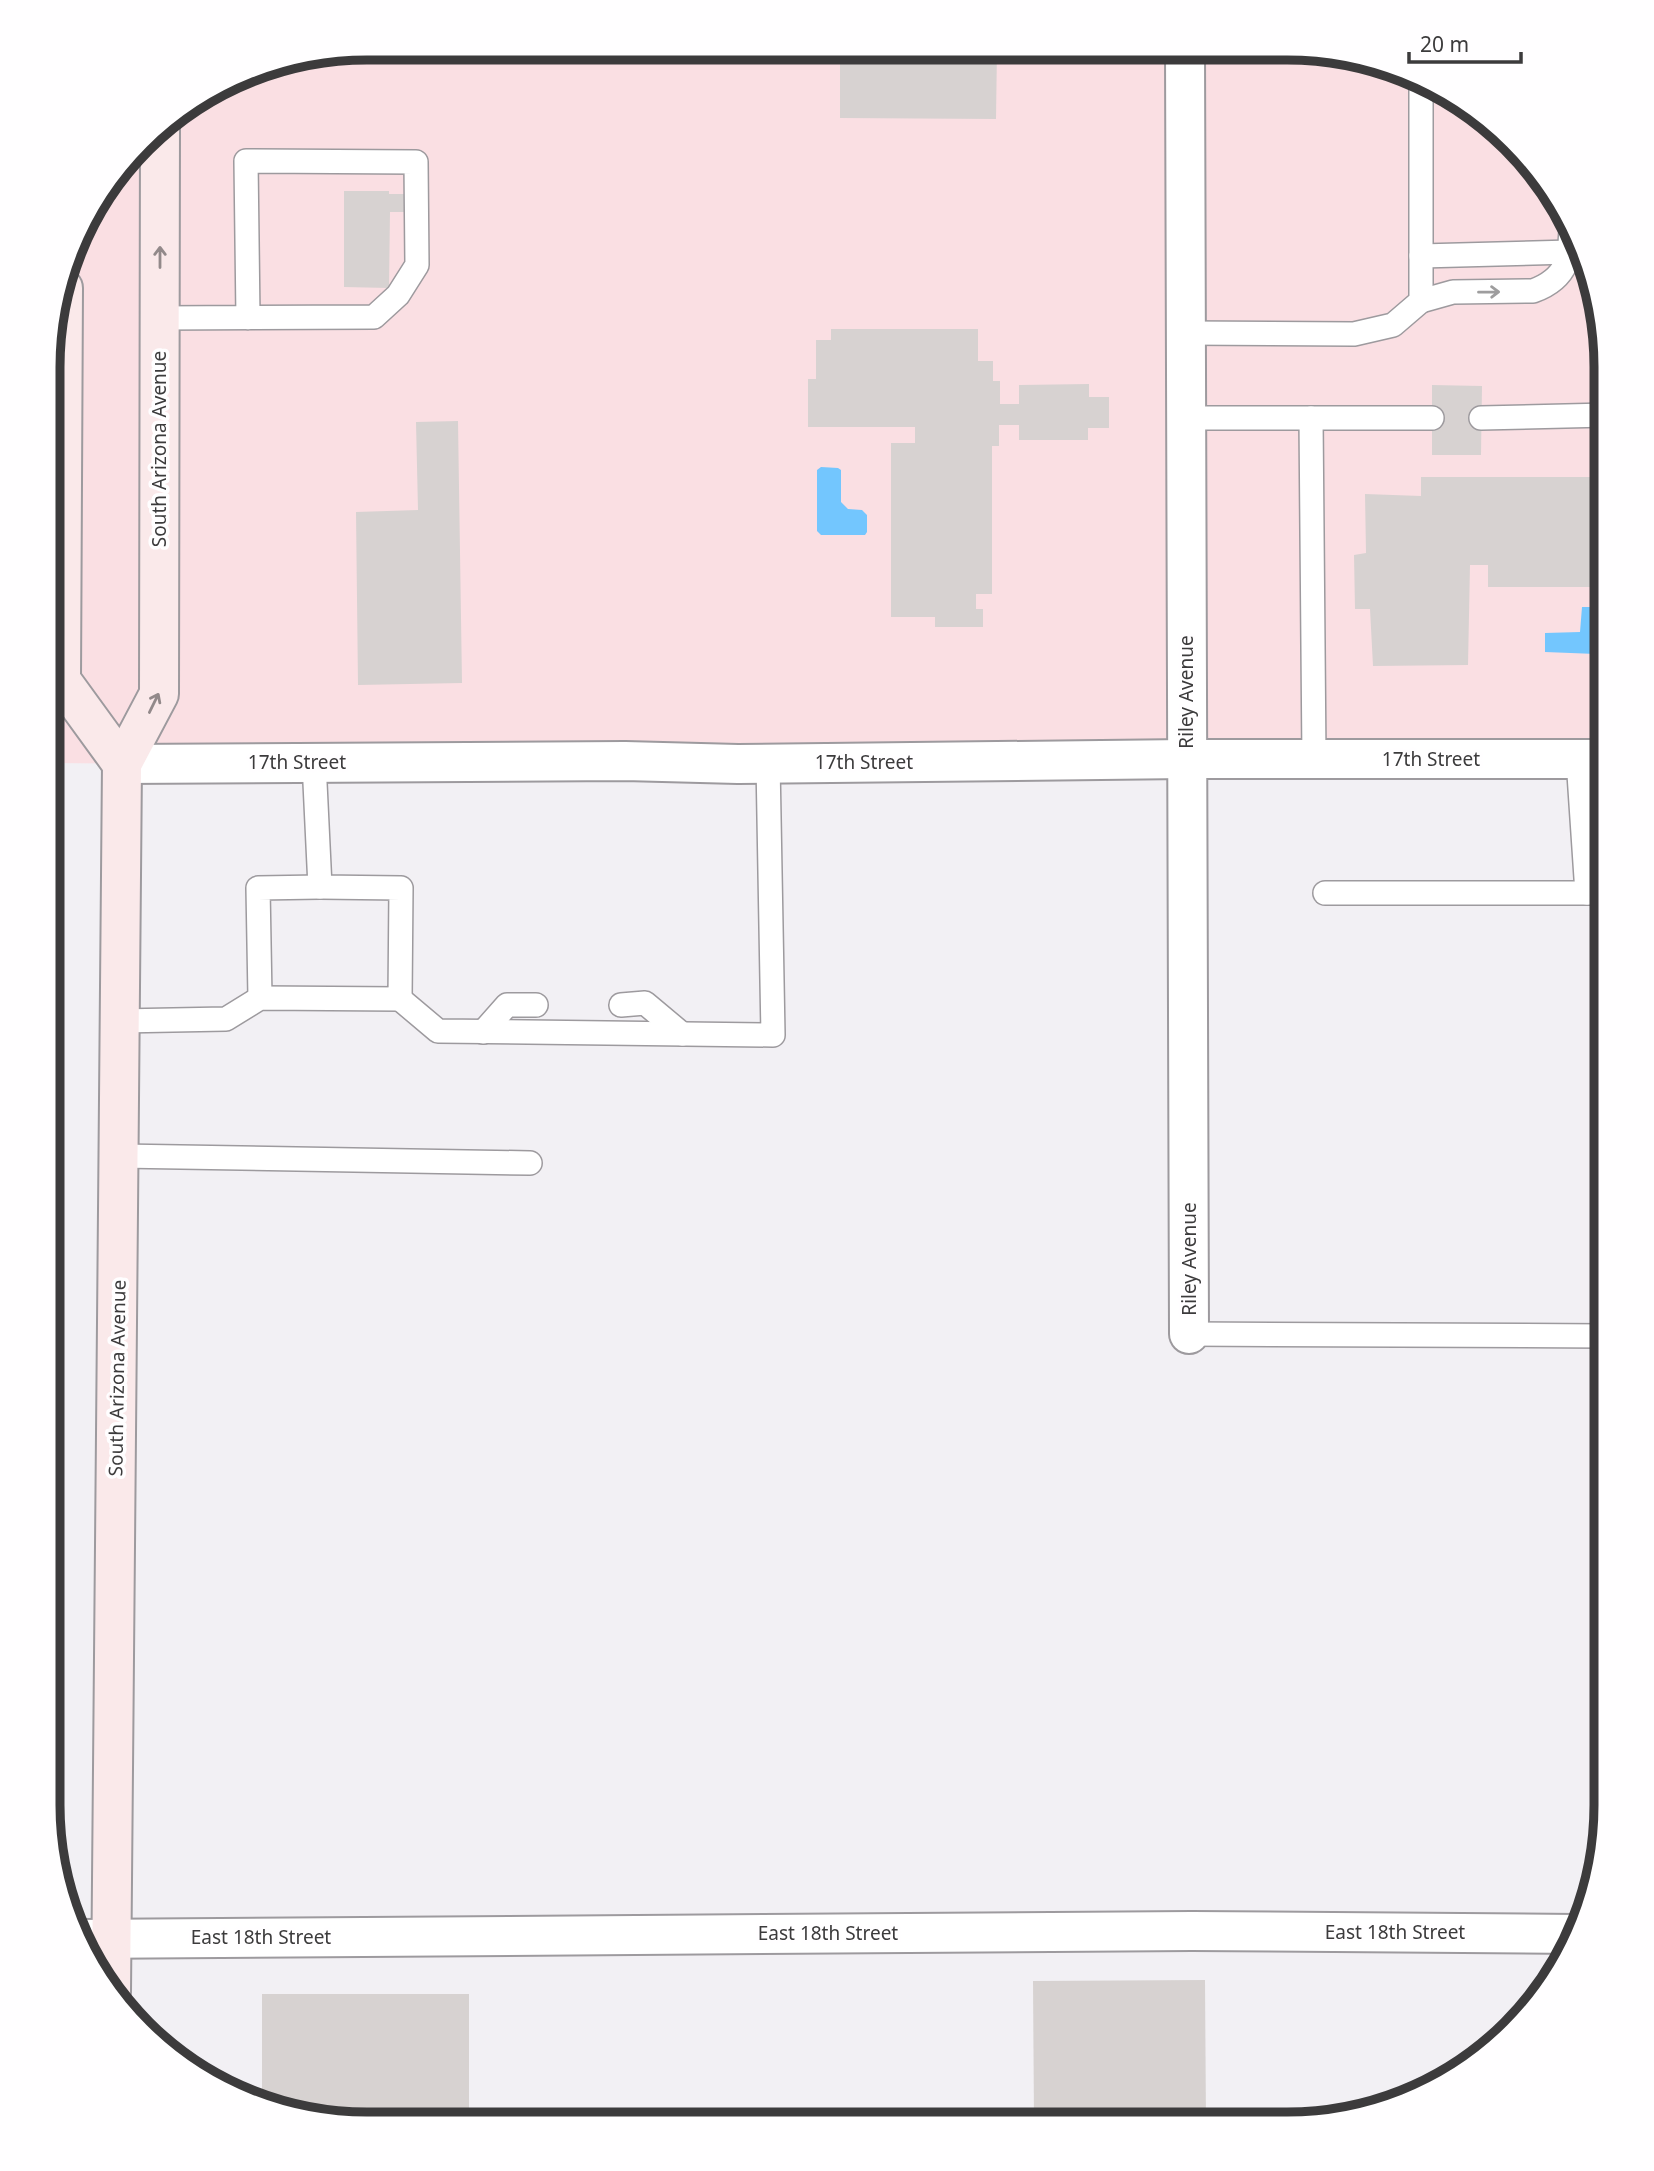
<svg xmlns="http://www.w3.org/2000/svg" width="1654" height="2171" font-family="'Noto Sans',sans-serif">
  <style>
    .commercial { fill: #fadfe3 }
    .water { fill: #73c6fe }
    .building { fill: #d7d2d1 }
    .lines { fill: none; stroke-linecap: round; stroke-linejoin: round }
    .lane-casing { stroke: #9d9a9e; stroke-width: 26 }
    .street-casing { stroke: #9d9a9e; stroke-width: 42 }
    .secondary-casing { stroke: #9d9a9e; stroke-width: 42 }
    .lane { stroke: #fff; stroke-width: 23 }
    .street { stroke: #fff; stroke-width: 38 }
    .secondary { stroke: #fae9ea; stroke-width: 38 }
    .oneway { stroke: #92898a }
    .oneway2 { stroke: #9e9d9e }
    .labels { text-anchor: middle; stroke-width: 7; stroke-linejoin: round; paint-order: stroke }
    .street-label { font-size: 19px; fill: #3c3b3c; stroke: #fffeff }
    .rim { fill: none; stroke: #3c3b3c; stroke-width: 9 }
  </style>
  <rect width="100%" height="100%" fill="#f2f0f4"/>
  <!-- commercial -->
  <polygon class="commercial" points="367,47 1330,50 1409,71 1482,113 1574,225 1594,310 1593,365 1607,366 1607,776 49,763 50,324 90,207 156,126 264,64"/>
  <!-- water -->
  <g class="water">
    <polygon points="821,467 838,468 841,470 841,502 848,509 862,510 867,515 867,532 865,535 821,535 817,531 817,470"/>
    <polygon points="1582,607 1607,607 1605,644 1596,654 1545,652 1545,633 1580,632"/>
  </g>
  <!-- building -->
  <g class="building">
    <polygon points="840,49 997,49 996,119 840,118"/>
    <polygon points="344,191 389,191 389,194 413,194 413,212 390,212 389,288 344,287"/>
    <polygon points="831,329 978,329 978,361 993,361 993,381 1000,381 1000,404 1019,404 1019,385 1089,384 1089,397 1109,397 1109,428 1088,428 1088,440 1019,440 1019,425 999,425 999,446 992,446 992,594 976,594 976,609 983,609 983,627 935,627 935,617 891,617 891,443 915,443 915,427 808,427 808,379 816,379 816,340 831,340"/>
    <polygon points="1432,385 1482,386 1481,455 1432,455"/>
    <polygon points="458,421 462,683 358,685 356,512 418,510 416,422"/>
    <polygon points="1421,477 1607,477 1607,587 1488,587 1488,565 1470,565 1468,665 1373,666 1370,609 1355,609 1354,555 1366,553 1365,494 1421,496"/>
    <polygon points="1205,1980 1206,2124 1034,2123 1033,1981"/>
    <polygon points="262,1994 469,1994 469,2121 325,2121 262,2097"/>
  </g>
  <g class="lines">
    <!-- lane casing -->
    <g class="lane-casing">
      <g id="lane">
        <polyline points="1421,256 1571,252"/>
        <path d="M1421,301l32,-9 80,-1c36,-13 38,-36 38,-70"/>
        <polyline points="160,318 374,317 398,295 417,265 416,162 246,161 248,318"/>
        <polyline points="1185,333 1354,334 1393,325 1421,301 1421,78"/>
        <polyline points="1186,418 1432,418"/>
        <polyline points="1311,418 1314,759"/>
        <polyline points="1481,418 1607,415"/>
        <polyline points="1578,759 1587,893"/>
        <polyline points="1325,893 1606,893"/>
        <polyline points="260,998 258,888 320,887"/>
        <polyline points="400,999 438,1031 773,1035 768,763"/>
        <polyline points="621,1005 645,1003 682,1034"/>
        <polyline points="120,1021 226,1019 260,998 400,999 401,888 320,887 314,762"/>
        <polyline points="483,1032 507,1005 536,1005"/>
        <polyline points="120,1156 530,1163"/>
        <polyline points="1189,1334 1606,1336"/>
      </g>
    </g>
    <!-- street casing -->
    <g class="street-casing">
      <g id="street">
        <polyline points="1185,50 1189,1334"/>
        <polyline points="122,764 625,761 738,764 1186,759 1607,759"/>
        <polyline points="79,1939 1192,1931 1577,1934"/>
      </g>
    </g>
    <!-- secondary casing -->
    <g class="secondary-casing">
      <g id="secondary">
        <polyline points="63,288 61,680 122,764"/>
        <polyline points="111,1992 122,764 159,694 160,124"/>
      </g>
    </g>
    <!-- lane -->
    <use href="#lane" class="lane"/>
    <!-- street -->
    <use href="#street" class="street"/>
    <!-- secondary -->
    <use href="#secondary" class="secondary"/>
  </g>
  <!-- one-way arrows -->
  <defs><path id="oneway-shaft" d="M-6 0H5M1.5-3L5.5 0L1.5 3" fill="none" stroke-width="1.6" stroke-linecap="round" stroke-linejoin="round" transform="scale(1.75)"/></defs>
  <g class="oneway">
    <use href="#oneway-shaft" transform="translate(160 257) rotate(-90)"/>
    <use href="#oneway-shaft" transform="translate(154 703) rotate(-64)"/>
  </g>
  <use class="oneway2" href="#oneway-shaft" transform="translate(1489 292) rotate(-1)"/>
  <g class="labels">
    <!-- street labels -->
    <g class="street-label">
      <text transform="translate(159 449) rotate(-90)" y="7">South Arizona Avenue</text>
      <text transform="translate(1186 692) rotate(-90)" y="7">Riley Avenue</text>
      <text x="1431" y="766">17th Street</text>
      <text x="297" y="769">17th Street</text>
      <text x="864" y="769">17th Street</text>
      <text transform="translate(1189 1259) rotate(-90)" y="7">Riley Avenue</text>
      <text transform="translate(117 1378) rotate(-89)" y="7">South Arizona Avenue</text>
      <text x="1395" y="1939">East 18th Street</text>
      <text x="828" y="1940">East 18th Street</text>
      <text x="261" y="1944">East 18th Street</text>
    </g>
  </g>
  <!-- crop -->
  <path d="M0 0H1654V2171H0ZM367 60H1287A307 307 0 0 1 1594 367V1805A307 307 0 0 1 1287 2112H367A307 307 0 0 1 60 1805V367A307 307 0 0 1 367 60Z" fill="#fffeff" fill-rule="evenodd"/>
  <path class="rim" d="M367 60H1287A307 307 0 0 1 1594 367V1805A307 307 0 0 1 1287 2112H367A307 307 0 0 1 60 1805V367A307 307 0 0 1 367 60Z"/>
  <!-- scale -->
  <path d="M1409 52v10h112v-10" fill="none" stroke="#3c3b3c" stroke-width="3.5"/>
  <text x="1420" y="52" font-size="21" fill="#3c3b3c" stroke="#fffeff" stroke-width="5" paint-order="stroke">20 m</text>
</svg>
